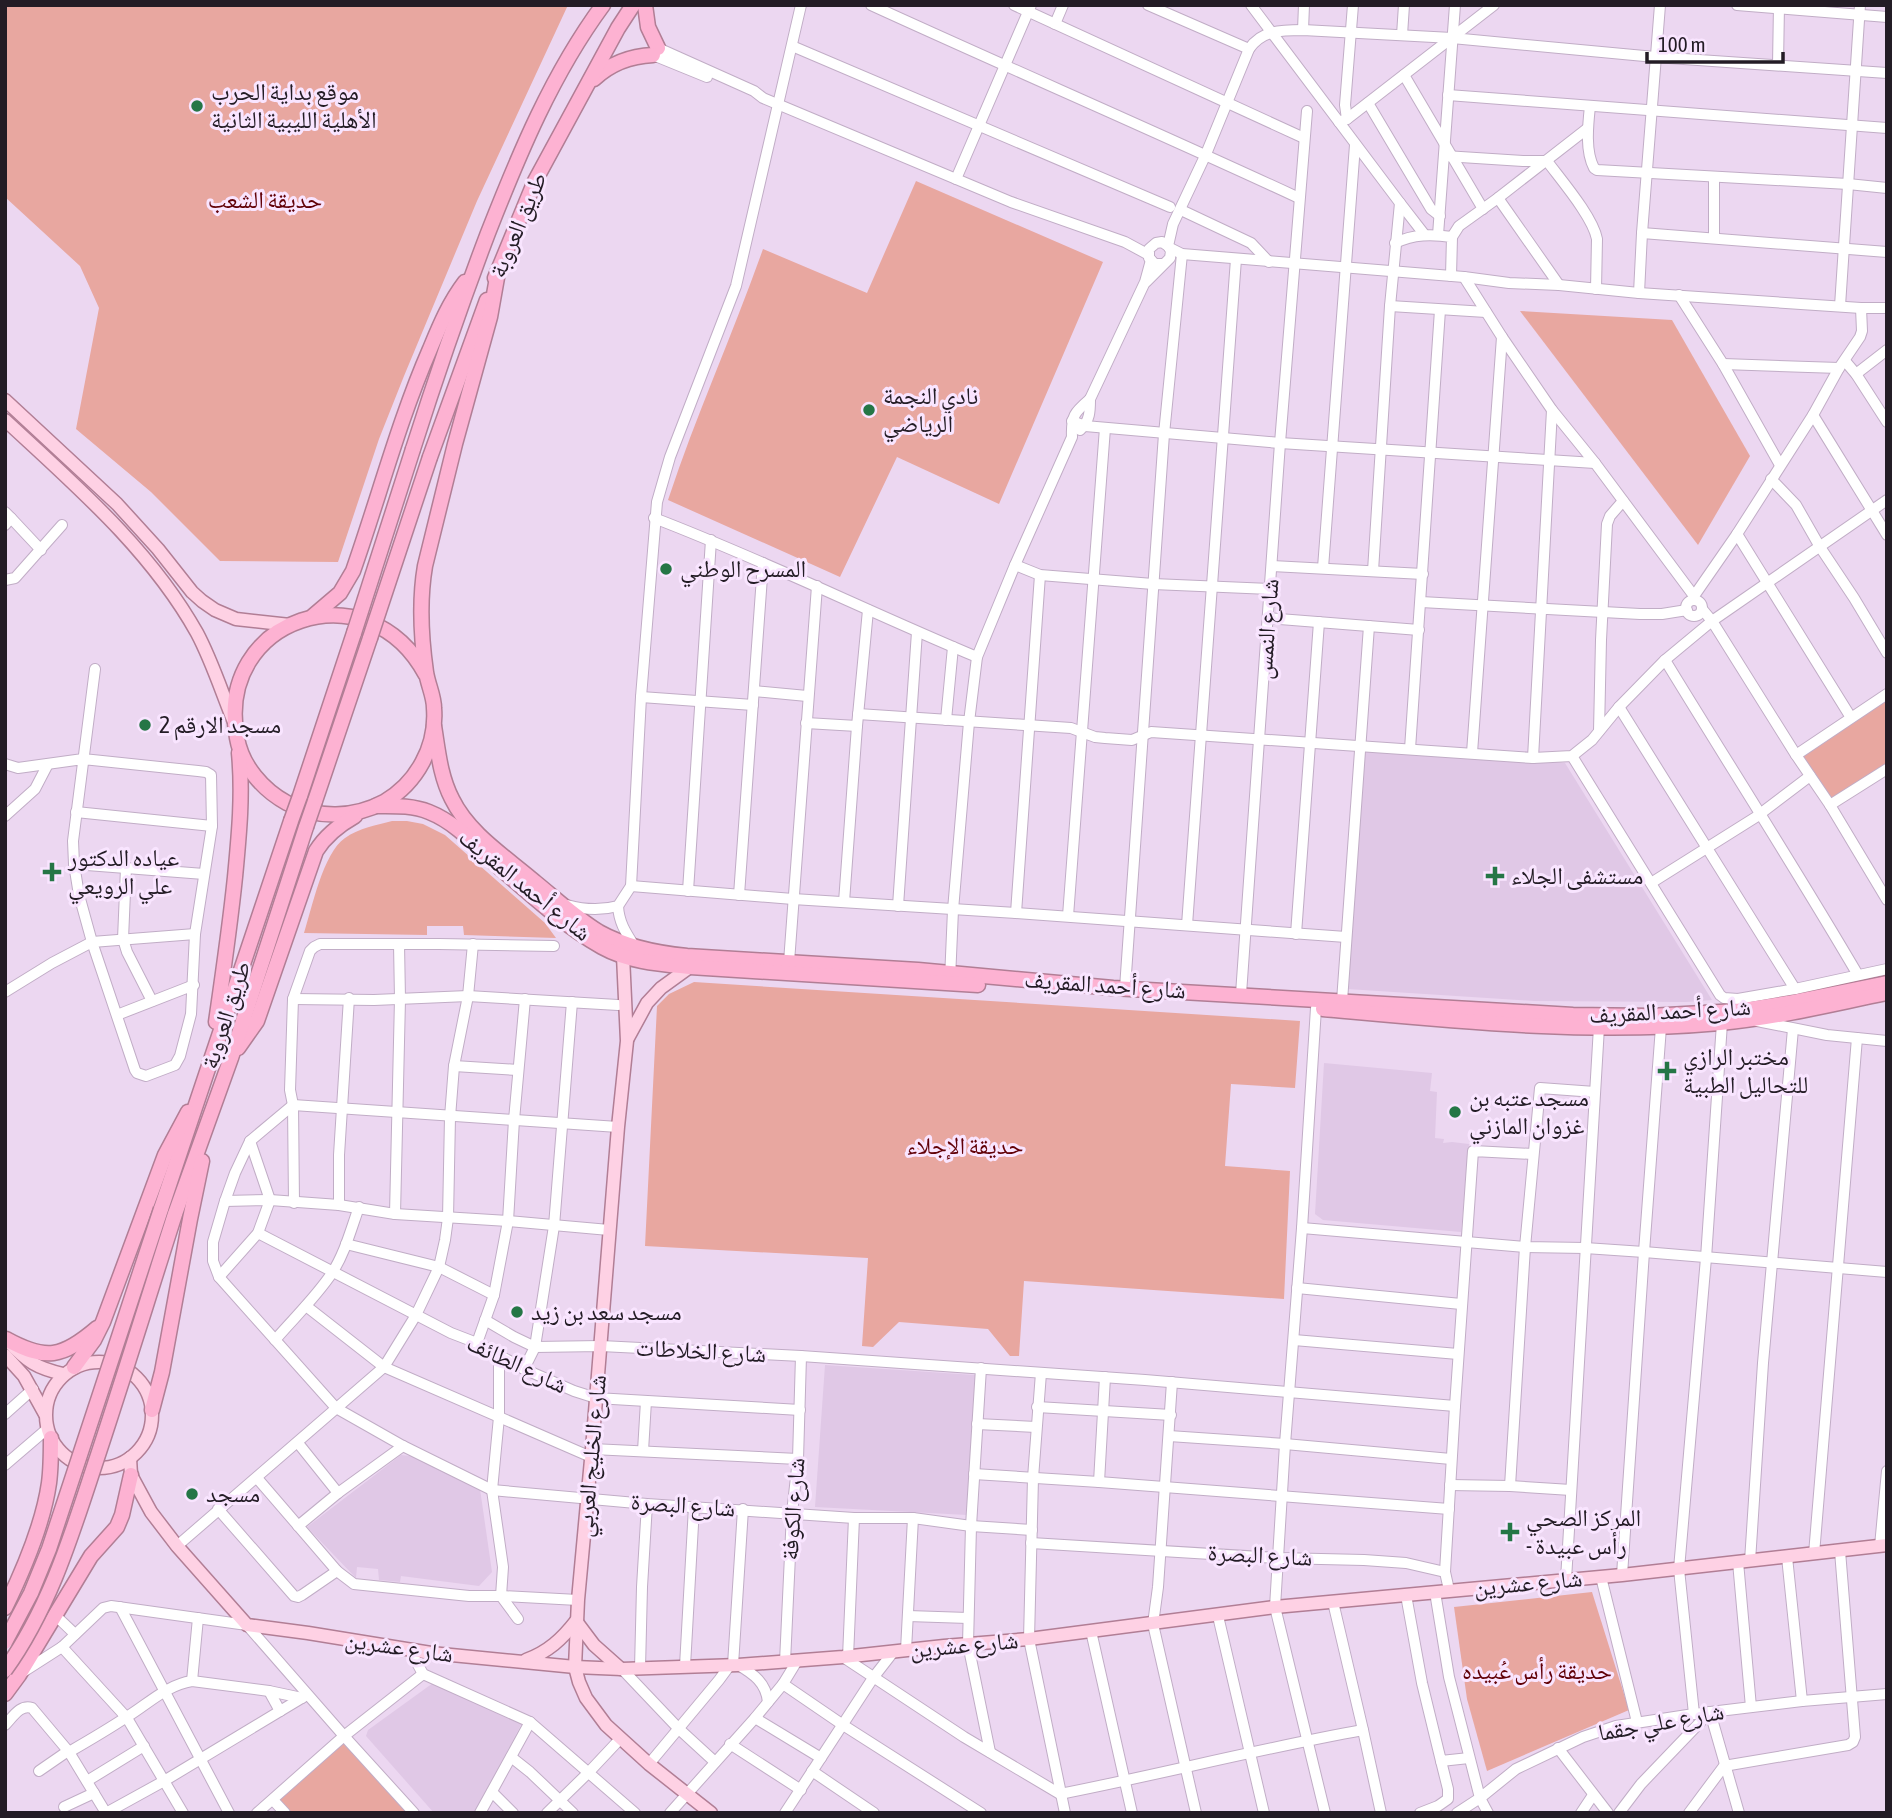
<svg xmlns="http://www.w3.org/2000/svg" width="1892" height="1818" font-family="'Asap Condensed','Noto Naskh Arabic',sans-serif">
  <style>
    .built { fill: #e0c8e6 }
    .green { fill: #e8a7a0 }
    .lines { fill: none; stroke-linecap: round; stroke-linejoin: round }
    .minor-casing { stroke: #c1adc6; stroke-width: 12 }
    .major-casing { stroke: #b17e95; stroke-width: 15 }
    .highway-casing { stroke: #b17e95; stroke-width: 17 }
    .minor { stroke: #fff; stroke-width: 10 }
    .major { stroke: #fed1e4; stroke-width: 12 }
    .highway { stroke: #fdb2d2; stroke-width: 14 }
    .highway-bridge-casing { stroke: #b17e95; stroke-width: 17; stroke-linecap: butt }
    .highway-bridge { stroke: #fdb2d2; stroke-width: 14 }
    .poi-dot { fill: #257646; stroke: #f9e5ff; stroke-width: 2.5 }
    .labels { text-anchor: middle; stroke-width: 6; stroke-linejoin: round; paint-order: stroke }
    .poi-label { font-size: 24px; fill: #231c25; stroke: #f9e5ff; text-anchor: start }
    .park-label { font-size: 24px; fill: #610007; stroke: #f9e5ff }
    .street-label { font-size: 24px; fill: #231c25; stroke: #f9e5ff }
  </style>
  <rect width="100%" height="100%" fill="#ecd7f1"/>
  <!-- built -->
  <g class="built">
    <polygon points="1364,751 1565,763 1712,1000 1686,1002 1534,1001 1347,989"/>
    <polygon points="1324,1063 1432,1073 1430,1091 1437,1092 1435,1138 1444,1139 1443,1143 1452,1142 1469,1144 1461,1232 1323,1220 1315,1214"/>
    <polygon points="825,1365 975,1375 967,1515 815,1507"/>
    <polygon points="401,1455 411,1456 480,1489 492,1572 479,1586 401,1576 400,1582 379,1580 378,1569 357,1567 356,1578 307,1527"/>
    <polygon points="433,1683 522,1723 475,1813 434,1813 366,1736 368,1730"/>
  </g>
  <!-- green -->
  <g class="green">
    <polygon points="5,5 568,5 477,201 404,376 379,439 338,562 220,561 151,492 76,429 99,308 80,266 5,197"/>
    <path d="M916,181l187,81 -104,242 -102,-47 -57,120 -172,-77c28,-85 65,-166 95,-251l104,44z"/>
    <polygon points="1520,311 1672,320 1750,456 1698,545"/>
    <polygon points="1887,694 1887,769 1830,805 1797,755"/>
    <path d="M392,821h15l16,3 22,11 100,88 11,15 -92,-3 -1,-9h-36v9l-123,-2c8,-25 19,-80 41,-95 14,-10 32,-13 47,-17z"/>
    <polygon points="694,982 1300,1021 1295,1088 1231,1084 1225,1166 1290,1171 1284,1299 1024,1281 1019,1356 1010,1356 988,1329 899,1322 873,1347 862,1346 868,1258 645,1246 657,1006 669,994"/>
    <polygon points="1592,1592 1629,1710 1487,1771 1467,1699 1454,1607"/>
    <polygon points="344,1736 413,1813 286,1813 274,1800"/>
  </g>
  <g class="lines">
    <!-- minor casing -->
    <g class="minor-casing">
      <g id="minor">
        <path d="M871,5c142,65 286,127 428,193"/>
        <polyline points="1014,5 1304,138"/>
        <polyline points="1148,5 1249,49"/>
        <polyline points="1251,5 1400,203 1424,234"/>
        <polyline points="1737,5 1887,17"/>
        <polyline points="1055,24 1063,5"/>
        <polyline points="1303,30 1304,5"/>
        <polyline points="1402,35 1404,5"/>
        <polyline points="792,46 1170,207"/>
        <polyline points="658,48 754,91 763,98 1011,202 1125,242 1149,255"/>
        <polyline points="653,55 707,77"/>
        <polyline points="1778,65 1779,5"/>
        <polyline points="1404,75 1483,209"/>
        <polyline points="1448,95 1887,128"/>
        <polyline points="1368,103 1431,209 1440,216"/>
        <path d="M1590,106c-2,19 -5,45 4,62l3,2 251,14 39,4"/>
        <polyline points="1347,119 1345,105 1353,5"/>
        <polyline points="1339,122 1347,119 1494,5"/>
        <path d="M1445,156l78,5h24c14,19 46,56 50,78l-1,50"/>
        <polyline points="1714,177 1714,237"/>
        <polyline points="956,179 1031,5"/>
        <polyline points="1498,198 1559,285"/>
        <polyline points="1181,210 1251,243 1269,262"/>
        <polyline points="1642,233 1887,252"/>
        <polyline points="1438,235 1455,5"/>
        <polyline points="1452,237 1459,226 1498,198 1588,128"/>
        <path d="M1395,243c19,-9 36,-9 57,-6l-1,39"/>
        <path d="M1168,246l5,-22 33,-70 43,-105c13,-19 32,-19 54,-19l149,8 203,19 232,16"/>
        <polyline points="1170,248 1182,254 1464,277 1509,283 1559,285 1639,293 1861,308 1887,308"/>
        <polyline points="1464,277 1502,337 1552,410 1595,463 1694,596 1693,600"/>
        <polyline points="1146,282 1170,258 1171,251 1168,246 1162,242 1156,243 1149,249 1149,258 1155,264 1162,264"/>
        <polyline points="1639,293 1642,233 1660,5"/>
        <polyline points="1679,295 1723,364 1780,465"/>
        <polyline points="1390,306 1486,312"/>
        <polyline points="1840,306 1860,5"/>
        <polyline points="1845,361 1856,374 1887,422"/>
        <polyline points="1723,364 1839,368"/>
        <polyline points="1856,374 1887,350"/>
        <polyline points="1813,415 1887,535"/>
        <polyline points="1072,421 1085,426 1280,443 1595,463"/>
        <path d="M1080,430c10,-9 10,-19 10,-31l55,-117 6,-22"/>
        <polyline points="1771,479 1796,505 1820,547 1854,598 1887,653"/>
        <polyline points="5,512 11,518 5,525"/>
        <polyline points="11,518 41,550"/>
        <path d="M654,518c110,42 215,94 323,139"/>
        <polyline points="1737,534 1850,716"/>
        <polyline points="1015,565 1040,575 1153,584 1270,589"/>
        <polyline points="1272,566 1423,574"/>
        <polyline points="1323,568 1355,145"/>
        <polyline points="1373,571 1390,306 1400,203"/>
        <polyline points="5,580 15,578 62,525"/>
        <polyline points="1694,596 1737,534 1813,415 1839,368 1860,337 1862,331 1861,308"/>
        <circle cx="1694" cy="608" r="8"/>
        <polyline points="1421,602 1640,614 1662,614 1687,610"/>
        <polyline points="1702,609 1712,621 1796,755 1830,805 1887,900"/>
        <polyline points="1268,618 1419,630"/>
        <path d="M1665,660c64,105 131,209 193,315"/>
        <polyline points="754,691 807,696"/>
        <polyline points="641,697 753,705"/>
        <polyline points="1619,707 1795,989"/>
        <polyline points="858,714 1071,728 1095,737 1105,738 1132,740 1151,732 1533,758 1572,756 1592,740 1619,707 1665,660 1712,621 1887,500"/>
        <polyline points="946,720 953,647"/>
        <polyline points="806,723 857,726"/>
        <polyline points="1599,731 1601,640 1607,524 1610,516 1623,501"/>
        <polyline points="1410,749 1440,310"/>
        <polyline points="1472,753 1502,337"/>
        <polyline points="1796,755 1887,694"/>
        <polyline points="1572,756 1720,995 1724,998 1738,999 1795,989 1887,969"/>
        <polyline points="1533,758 1552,410"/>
        <polyline points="5,764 18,768 83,759 198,771 206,772 211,775 212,826 195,934 191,1014 180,1056 175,1065 146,1076 137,1073 135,1070 92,942 79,895 74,864 73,841 95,669"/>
        <polyline points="1830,805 1887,769"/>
        <polyline points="76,812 212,826"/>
        <polyline points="5,816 35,789 48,764"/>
        <polyline points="74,864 204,874"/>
        <polyline points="126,868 123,939 127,952 152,1001"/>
        <polyline points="1651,883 1756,817 1810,776"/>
        <polyline points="631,886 793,899 1016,913 1346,937"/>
        <polyline points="688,891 711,540"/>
        <polyline points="739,895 763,563"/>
        <polyline points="844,902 857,726 868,610"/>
        <path d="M567,905c18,5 33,6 51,1l13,-20 10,-189 16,-195 13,-45 66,-171 65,-281"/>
        <path d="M618,906c1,17 8,27 17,41"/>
        <polyline points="898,906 917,632"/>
        <polyline points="1016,913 1040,575"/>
        <polyline points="1068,916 1105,428"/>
        <polyline points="1187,925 1236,259"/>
        <polyline points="1296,934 1319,622"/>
        <polyline points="789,962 817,586"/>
        <path d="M950,979l3,-69 16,-188 8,-65 38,-92 57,-128c-1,-22 3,-25 18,-38"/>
        <polyline points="1125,988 1164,434 1182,254"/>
        <polyline points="5,992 52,963 92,942 195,934"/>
        <polyline points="1241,994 1280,443 1307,111"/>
        <polyline points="293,999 374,1000 468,996 618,1005"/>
        <polyline points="1342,1001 1369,626"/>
        <polyline points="1316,1008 1302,1228 1285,1444 1275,1607 1325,1813"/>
        <polyline points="117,1015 194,985"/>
        <polyline points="1757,1021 1827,1035 1887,1041"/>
        <polyline points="454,1066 518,1070"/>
        <polyline points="618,1127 293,1105 250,1141 235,1173 225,1201 213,1242 213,1261 219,1277 336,1408 403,1446 492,1490 647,1504 854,1518 913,1518 971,1526 1032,1530"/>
        <polyline points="225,1201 270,1200 339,1205 395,1214 508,1221 609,1230"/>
        <polyline points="294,1203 293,1105 290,1090 293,999 310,951 314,947 320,944 439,944 554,946"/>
        <polyline points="339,1205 339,1155 349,998"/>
        <polyline points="395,1214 400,999 399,944"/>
        <polyline points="1302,1228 1525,1247 1585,1248 1644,1252 1887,1272"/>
        <polyline points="258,1233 451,1333 477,1343 524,1369 574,1391 596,1398 800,1410"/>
        <polyline points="346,1244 439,1267 494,1295"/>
        <polyline points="219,1277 258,1233 270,1200 250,1141"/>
        <polyline points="1297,1288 1461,1304"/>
        <polyline points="306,1306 384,1367 591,1457"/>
        <polyline points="485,1320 514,1337 535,1347 601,1346 801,1356 1145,1380 1455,1406"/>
        <path d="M275,1340c19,-22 41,-43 57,-67 13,-20 19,-44 27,-66"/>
        <polyline points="1294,1340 1458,1354"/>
        <polyline points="477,1343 494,1295 508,1221 514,1120 525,999"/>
        <polyline points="499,1356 499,1417 492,1490 503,1567 501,1596 518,1619"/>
        <polyline points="981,1368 971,1526 968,1644 990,1752"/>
        <polyline points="524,1369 535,1347 554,1226 572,1002"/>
        <polyline points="1041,1373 1033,1478 1029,1639 1065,1813"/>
        <polyline points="1172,1382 1158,1587 1153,1624 1196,1813"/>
        <polyline points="1037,1407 1171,1415"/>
        <polyline points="5,1414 33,1389"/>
        <polyline points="977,1424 1036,1427"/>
        <polyline points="1169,1436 1285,1444 1451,1459"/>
        <polyline points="298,1443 338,1493"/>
        <polyline points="592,1449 798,1459"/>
        <polyline points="643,1451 646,1401"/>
        <polyline points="5,1465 47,1429"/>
        <polyline points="974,1474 1099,1482 1449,1509"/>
        <polyline points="257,1478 337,1571 354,1584 469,1596 501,1596 578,1600"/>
        <polyline points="1099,1482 1105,1377"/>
        <polyline points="1450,1485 1510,1486 1571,1490"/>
        <polyline points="1510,1486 1525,1247 1540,1088 1595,1092"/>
        <polyline points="218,1509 294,1596 298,1597 302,1595 337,1571"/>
        <polyline points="298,1526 338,1493 403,1446"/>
        <polyline points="1031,1543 1278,1558 1364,1560 1406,1563 1445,1572"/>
        <polyline points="177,1546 384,1367 416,1315 439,1267 445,1240 448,1218 450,1117 454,1066 468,996 473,944"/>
        <polyline points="1880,1546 1887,1471"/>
        <polyline points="1814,1554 1857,1038"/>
        <polyline points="1787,1557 1802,1701"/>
        <polyline points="1750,1561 1763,1363 1793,1029"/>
        <polyline points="1738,1562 1751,1707"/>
        <polyline points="1622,1575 1644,1252 1661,1027"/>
        <polyline points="1601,1577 1637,1722"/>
        <polyline points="1566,1580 1599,1027"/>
        <polyline points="1449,1590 1445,1572 1455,1406 1473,1151 1533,1154"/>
        <polyline points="1435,1592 1449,1677 1480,1798 1488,1813"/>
        <polyline points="1406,1595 1422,1683 1441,1761 1469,1758"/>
        <polyline points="1333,1602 1363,1730 1381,1813"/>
        <polyline points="120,1607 229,1813"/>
        <polyline points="55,1615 75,1634"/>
        <polyline points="908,1616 968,1618"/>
        <polyline points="1218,1616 1264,1813"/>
        <polyline points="1091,1631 1132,1813"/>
        <polyline points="62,1647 127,1718 183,1813"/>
        <polyline points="410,1650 423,1674 530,1722 635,1813"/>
        <polyline points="906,1650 913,1518"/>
        <path d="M843,1657l121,80 96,57c102,-20 202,-46 303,-64"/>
        <polyline points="848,1657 854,1518"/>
        <polyline points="785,1662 792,1513 798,1459 801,1356"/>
        <polyline points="733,1665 743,1509"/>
        <path d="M738,1665c16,9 28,18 30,37"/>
        <polyline points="685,1666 694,1507"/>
        <polyline points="640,1668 642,1587 647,1504"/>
        <polyline points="622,1669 679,1729 715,1762"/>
        <polyline points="23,1672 62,1647 103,1608 111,1606 247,1625 344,1736 414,1813"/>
        <polyline points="192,1681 198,1618"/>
        <polyline points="783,1684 843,1725 981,1813"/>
        <polyline points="269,1691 280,1711"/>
        <polyline points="1710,1712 1739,1813"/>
        <polyline points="1694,1714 1679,1569 1706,1258 1722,1023"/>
        <polyline points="755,1718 821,1758"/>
        <path d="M5,1725c8,-8 15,-21 27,-17l37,44 37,61"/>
        <polyline points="730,1744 801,1790"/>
        <polyline points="1558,1748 1608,1813"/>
        <path d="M69,1752c19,-11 38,-22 56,-34 22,-13 41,-33 67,-37l77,10 33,7"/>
        <polyline points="511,1757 530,1772 573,1813"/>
        <polyline points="649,1764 719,1680 730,1665"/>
        <polyline points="39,1771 68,1751"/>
        <polyline points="812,1771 874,1813"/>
        <polyline points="87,1781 144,1746"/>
        <polyline points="492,1792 513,1813"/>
        <polyline points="273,1800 285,1813"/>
        <polyline points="64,1807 94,1793"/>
        <polyline points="106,1813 164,1781 305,1696"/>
        <polyline points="257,1813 344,1736 423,1674"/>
        <polyline points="480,1813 530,1722"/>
        <polyline points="547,1813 589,1772 620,1739"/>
        <polyline points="670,1813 755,1718 783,1684 797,1661"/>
        <polyline points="785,1813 873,1678 894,1651"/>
        <polyline points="1420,1813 1438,1806 1448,1799 1448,1789 1441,1761"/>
        <polyline points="1457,1813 1480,1798 1516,1769 1583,1737 1616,1726 1694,1714 1802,1701 1887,1694"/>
        <polyline points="1581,1813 1593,1795"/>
        <polyline points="1619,1813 1641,1784 1710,1712"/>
        <polyline points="1689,1813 1724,1766 1848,1745 1853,1742 1855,1737 1840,1551"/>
      </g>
    </g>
    <!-- major casing -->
    <g class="major-casing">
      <g id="major">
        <polyline points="5,400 117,504 158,549 192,592 202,601 215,610 236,619 290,625"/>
        <path d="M5,420c70,65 145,129 192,213 15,28 25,60 37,89"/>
        <polyline points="623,956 627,1041 618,1127 592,1449 578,1600 575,1667 579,1682 586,1698 606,1725 649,1764 711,1813"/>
        <polyline points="628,1038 647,1003 661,988 690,967"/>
        <path d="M8,1341c19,21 29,27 55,33"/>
        <polyline points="5,1355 24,1376 45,1414"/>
        <circle cx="99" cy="1415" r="53"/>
        <polyline points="130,1458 131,1475 151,1512 177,1546 247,1625 308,1633 431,1653 575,1667 622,1669 738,1665 843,1657 944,1646 1029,1639 1275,1607 1622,1575 1887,1545"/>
        <path d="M526,1660c22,-8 36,-21 50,-39l18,24 27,24"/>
      </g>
    </g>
    <!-- highway casing -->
    <g class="highway-casing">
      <g id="highway">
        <polyline points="645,5 648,27 658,48"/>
        <path d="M594,79c17,-16 36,-23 59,-24"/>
        <polyline points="495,278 535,181 618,28 633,5"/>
        <path d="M413,449c23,-72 48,-145 75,-216 31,-79 64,-159 115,-228"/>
        <polyline points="430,457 487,300"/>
        <path d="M313,616l27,-23 13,-22c26,-74 46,-151 77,-222 10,-24 19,-46 35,-67"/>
        <path d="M426,675c-58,-109 -212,-57 -189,63 5,28 26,52 50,65 31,16 67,15 97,-1 33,-19 53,-56 50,-94 0,-12 -6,-23 -8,-36 -5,-35 -7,-71 -1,-106l30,-122 35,-127 8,-45"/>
        <path d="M434,726c4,24 6,50 18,73 17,35 54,58 83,83 21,17 41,36 64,50 27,15 57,21 88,24l231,14 195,18 460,27 77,1 87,-5 51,-8 99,-20"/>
        <polyline points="300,796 354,633"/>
        <polyline points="315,801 370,638"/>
        <path d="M376,806c18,0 36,-1 53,6 28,11 49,36 71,56 32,28 65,58 102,79 27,15 58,17 88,20l288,18"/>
        <path d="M1323,1009c132,12 264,26 397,14 56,-5 112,-19 167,-30"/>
        <path d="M216,1022c7,-48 14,-96 19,-145 4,-42 8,-82 4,-124"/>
        <path d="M238,1048l19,-27 59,-170c10,-16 23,-26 39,-35"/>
        <polyline points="161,1209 291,821"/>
        <polyline points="175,1214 231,1058 306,827"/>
        <path d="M6,1339c40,22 56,19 91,-11"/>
        <polyline points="74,1367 94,1340 103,1322 165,1155 188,1112"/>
        <polyline points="152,1410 162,1372 190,1219 202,1161"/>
        <path d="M5,1608c19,-39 38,-83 44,-125 2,-15 2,-30 2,-45"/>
        <polyline points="5,1694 19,1675 91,1556 117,1527 122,1515 131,1475"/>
      </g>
    </g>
    <!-- minor -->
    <use href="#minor" class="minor"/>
    <!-- major -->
    <use href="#major" class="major"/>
    <!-- highway -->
    <use href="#highway" class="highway"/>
    <!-- highway-bridge casing -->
    <g class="highway-bridge-casing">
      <g id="highway-bridge">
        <polyline points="354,633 413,449"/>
        <polyline points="370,638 430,457"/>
        <polyline points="291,821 300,796"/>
        <polyline points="306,827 315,801"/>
        <polyline points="5,1642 31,1593 49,1549 161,1209"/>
        <path d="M5,1670c44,-61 66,-133 89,-203 28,-84 54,-169 81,-253"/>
      </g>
    </g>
    <!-- highway-bridge -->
    <use href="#highway-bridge" class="highway-bridge"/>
  </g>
  <!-- markers -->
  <g class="poi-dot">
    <circle cx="197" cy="106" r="7"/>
    <circle cx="869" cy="410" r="7"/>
    <circle cx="666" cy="569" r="7"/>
    <circle cx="145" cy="725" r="7"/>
    <path d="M48.5 861.5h7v7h7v7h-7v7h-7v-7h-7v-7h7z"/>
    <path d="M1491.5 865.5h7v7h7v7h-7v7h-7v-7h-7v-7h7z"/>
    <path d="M1663.5 1060.5h7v7h7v7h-7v7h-7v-7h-7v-7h7z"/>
    <circle cx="1455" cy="1112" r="7"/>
    <circle cx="517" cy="1312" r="7"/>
    <circle cx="192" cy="1494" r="7"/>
    <path d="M1506.5 1521.5h7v7h7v7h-7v7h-7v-7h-7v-7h7z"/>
  </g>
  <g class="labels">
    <!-- poi labels -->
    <g class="poi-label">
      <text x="211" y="100">موقع بداية الحرب<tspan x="211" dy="28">الأهلية الليبية الثانية</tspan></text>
      <text x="883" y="404">نادي النجمة<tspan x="883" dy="28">الرياضي</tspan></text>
      <text x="680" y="577">المسرح الوطني</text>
      <text x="159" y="733">مسجد الارقم 2</text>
      <text x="68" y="866">عياده الدكتور<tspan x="68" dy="28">علي الرويعي</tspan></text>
      <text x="1511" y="884">مستشفى الجلاء</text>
      <text x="1683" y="1065">مختبر الرازي<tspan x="1683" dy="28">للتحاليل الطبية</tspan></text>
      <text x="1469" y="1106">مسجد عتبه بن<tspan x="1469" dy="28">غزوان المازني</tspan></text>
      <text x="531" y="1320">مسجد سعد بن زيد</text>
      <text x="206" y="1502">مسجد</text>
      <text x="1526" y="1526">المركز الصحي<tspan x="1526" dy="28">- رأس عبيدة</tspan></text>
    </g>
    <!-- park labels -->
    <g class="park-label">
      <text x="265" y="208">حديقة الشعب</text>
      <text x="965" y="1154">حديقة الإجلاء</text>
      <text x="1537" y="1679">حديقة رأس عُبيده</text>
    </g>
    <!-- street labels -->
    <g class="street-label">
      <text transform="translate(518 225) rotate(-67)" y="8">طريق العروبة</text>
      <text transform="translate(1267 629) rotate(-86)" y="8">شارع النمس</text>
      <text transform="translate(525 885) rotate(39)" y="8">شارع أحمد المقريف</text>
      <text transform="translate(1105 985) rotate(4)" y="8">شارع أحمد المقريف</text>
      <text transform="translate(1670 1011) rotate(-3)" y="8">شارع أحمد المقريف</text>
      <text transform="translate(226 1015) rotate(-72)" y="8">طريق العروبة</text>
      <text transform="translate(701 1351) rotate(3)" y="8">شارع الخلاطات</text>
      <text transform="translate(517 1364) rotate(25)" y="8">شارع الطائف</text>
      <text transform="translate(591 1456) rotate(-85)" y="8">شارع الخليج العربي</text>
      <text transform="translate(683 1505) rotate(4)" y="8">شارع البصرة</text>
      <text transform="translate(793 1509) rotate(-86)" y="8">شارع الكوفة</text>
      <text transform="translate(1260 1555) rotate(3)" y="8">شارع البصرة</text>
      <text transform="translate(1528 1583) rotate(-5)" y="8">شارع عشرين</text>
      <text transform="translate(964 1645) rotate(-5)" y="8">شارع عشرين</text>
      <text transform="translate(399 1647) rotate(8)" y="8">شارع عشرين</text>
      <text transform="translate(1661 1722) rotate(-10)" y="8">شارع علي جقما</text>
    </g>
  </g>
  <!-- border -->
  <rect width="1892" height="1818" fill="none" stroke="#231c25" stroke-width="14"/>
  <!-- scale -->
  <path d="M1647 52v10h136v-10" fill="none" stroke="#231c25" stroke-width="3.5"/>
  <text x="1658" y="52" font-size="21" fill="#231c25" stroke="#f9e5ff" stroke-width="5" paint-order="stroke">100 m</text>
</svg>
